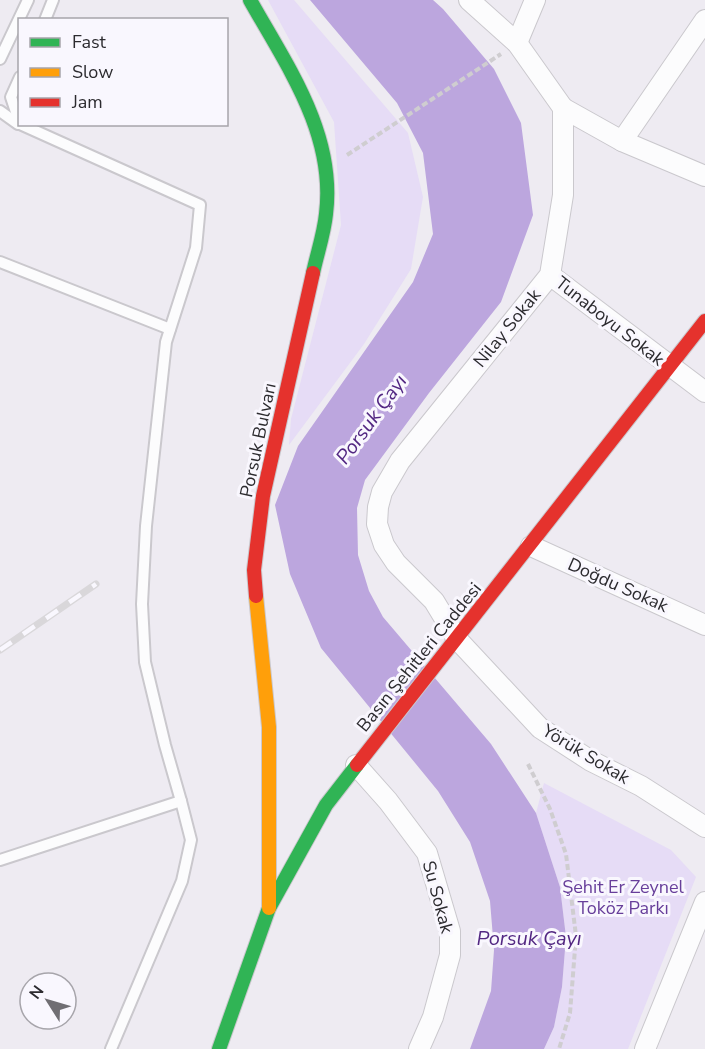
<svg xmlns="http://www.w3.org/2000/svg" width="705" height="1049" font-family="'Nunito Sans',sans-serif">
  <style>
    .green { fill: #e6dcf6 }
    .water { fill: #bca6de }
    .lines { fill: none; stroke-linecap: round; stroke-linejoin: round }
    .lane-casing { stroke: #cac8cd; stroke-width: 14 }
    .street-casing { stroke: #cac8cd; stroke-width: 22 }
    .fast-casing { stroke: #cac8cd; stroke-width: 16 }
    .slow-casing { stroke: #cac8cd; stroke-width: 16 }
    .jam-casing { stroke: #cac8cd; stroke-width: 16 }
    .path { stroke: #cfcdd0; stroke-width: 4; stroke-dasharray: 6 3; stroke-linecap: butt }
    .lane { stroke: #fcfcfd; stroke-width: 10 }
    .street { stroke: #fcfcfd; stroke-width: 20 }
    .fast { stroke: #30b455; stroke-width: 14 }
    .slow { stroke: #ff9f0a; stroke-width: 14 }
    .jam { stroke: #e5322d; stroke-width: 14 }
    .rail-casing { stroke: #d9d7da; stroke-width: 7 }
    .rail { stroke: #f9f7fe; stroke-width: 4.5; stroke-dasharray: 14; stroke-linecap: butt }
    .labels { text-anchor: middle; stroke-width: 6; stroke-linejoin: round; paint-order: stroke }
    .street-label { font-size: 18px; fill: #2c2b2f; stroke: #f9f7fe }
    .park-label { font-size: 18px; fill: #673e9a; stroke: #f9f7fe }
    .water-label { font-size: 20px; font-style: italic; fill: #522782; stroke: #f9f7fe }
  </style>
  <rect width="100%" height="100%" fill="#eeebf2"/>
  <!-- green -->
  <g class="green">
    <polygon points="268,0 294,0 408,133 423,197 411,269 364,344 289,445 291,419 341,225 334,122"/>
    <polygon points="544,783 671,850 696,877 628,1049 544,1049 554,1027 562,987 566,937 560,887 536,813"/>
  </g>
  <!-- water -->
  <polygon class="water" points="310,0 433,0 443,9 494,69 521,123 533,215 501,302 429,393 365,480 357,508 358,555 369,591 383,617 491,744 536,813 560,887 566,937 562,987 554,1027 544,1049 470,1049 491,991 494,950 490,901 470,842 438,791 321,648 290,574 275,505 298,446 413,282 433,234 423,153 397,103"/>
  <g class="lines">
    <!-- lane casing -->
    <g class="lane-casing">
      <g id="lane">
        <polyline points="45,20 53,0"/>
        <polyline points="0,59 28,0"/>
        <polyline points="20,77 11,97 20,124"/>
        <polyline points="0,111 18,124"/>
        <polyline points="0,262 170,329"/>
        <polyline points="0,860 181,801 165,745 145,662 142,604 146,526 166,342 196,248 200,205 20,124"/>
        <polyline points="111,1049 182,881 191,840 181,801"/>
      </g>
    </g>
    <!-- street casing -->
    <g class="street-casing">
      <g id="street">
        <polyline points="469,0 517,43 563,108 563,195 550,275 400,461 382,492 378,507 377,524 384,545 396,563 434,601 457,639 540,728 591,761 641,786 705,827"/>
        <polyline points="517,43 535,0"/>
        <polyline points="563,108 622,141 705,176"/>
        <polyline points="622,141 705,20"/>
        <polyline points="550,275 705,392"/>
        <polyline points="531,546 705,625"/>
        <polyline points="356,765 388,801 427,853 450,931 450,955 433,1017 419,1049"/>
        <polyline points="645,1049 705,902"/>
      </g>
    </g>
    <!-- fast casing -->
    <g class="fast-casing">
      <g id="fast">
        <path d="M250,0c37,66 86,134 76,214 -2,20 -9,40 -13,59"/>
        <polyline points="219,1049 269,908 326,805 357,765"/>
      </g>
    </g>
    <!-- slow casing -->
    <g class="slow-casing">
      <polyline id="slow" points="256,596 269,727 269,908"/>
    </g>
    <!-- jam casing -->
    <g class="jam-casing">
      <g id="jam">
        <polyline points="256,596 254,570 263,496 313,273"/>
        <polyline points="357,765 705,321"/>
      </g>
    </g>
    <!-- path -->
    <g class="path">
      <polyline points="347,155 501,54"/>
      <polyline points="528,764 550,809 566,854 576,936 570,1013 559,1049"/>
    </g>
    <!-- lane -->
    <use href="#lane" class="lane"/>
    <!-- street -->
    <use href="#street" class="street"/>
    <!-- fast -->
    <use href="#fast" class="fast"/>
    <!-- slow -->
    <use href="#slow" class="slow"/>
    <!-- jam -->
    <use href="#jam" class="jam"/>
    <!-- rail casing -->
    <g class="rail-casing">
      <polyline id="rail" points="0,650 96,584"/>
    </g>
    <!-- rail -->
    <use href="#rail" class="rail"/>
  </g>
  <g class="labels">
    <!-- street labels -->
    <g class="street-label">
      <text transform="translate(610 321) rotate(38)" y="6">Tunaboyu Sokak</text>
      <text transform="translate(507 328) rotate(-51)" y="6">Nilay Sokak</text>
      <text transform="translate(258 440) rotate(-78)" y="6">Porsuk Bulvarı</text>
      <text transform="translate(618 585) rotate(24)" y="6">Doğdu Sokak</text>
      <text transform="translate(419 657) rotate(-51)" y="6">Basın Şehitleri Caddesi</text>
      <text transform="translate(586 754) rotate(31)" y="6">Yörük Sokak</text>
      <text transform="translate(438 897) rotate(75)" y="6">Su Sokak</text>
    </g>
    <!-- park labels -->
    <g class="park-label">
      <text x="623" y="893">Şehit Er Zeynel<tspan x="623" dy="21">Toköz Parkı</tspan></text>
    </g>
    <!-- water labels -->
    <g class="water-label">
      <text transform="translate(371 419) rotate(-54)" y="7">Porsuk Çayı</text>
      <text x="529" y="945">Porsuk Çayı</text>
    </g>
  </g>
  <!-- legend -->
  <rect x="18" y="18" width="210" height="108" fill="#f9f7fe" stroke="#a7a5ab" stroke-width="1.5"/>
  <rect x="30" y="38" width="30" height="9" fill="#30b455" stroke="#a7a5ab" stroke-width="1.5"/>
  <text x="72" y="48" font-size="18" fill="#2c2b2f">Fast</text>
  <rect x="30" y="68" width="30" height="9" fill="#ff9f0a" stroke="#a7a5ab" stroke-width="1.5"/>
  <text x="72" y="78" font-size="18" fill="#2c2b2f">Slow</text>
  <rect x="30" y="98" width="30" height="9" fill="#e5322d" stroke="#a7a5ab" stroke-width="1.5"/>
  <text x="72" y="108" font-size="18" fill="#2c2b2f">Jam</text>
  <!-- north arrow -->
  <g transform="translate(48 1001) rotate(307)"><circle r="28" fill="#f9f7fe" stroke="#a7a5ab" stroke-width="1.5"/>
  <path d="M0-4.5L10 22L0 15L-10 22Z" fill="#706e73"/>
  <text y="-9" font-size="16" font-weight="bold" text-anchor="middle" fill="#2c2b2f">N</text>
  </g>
</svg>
